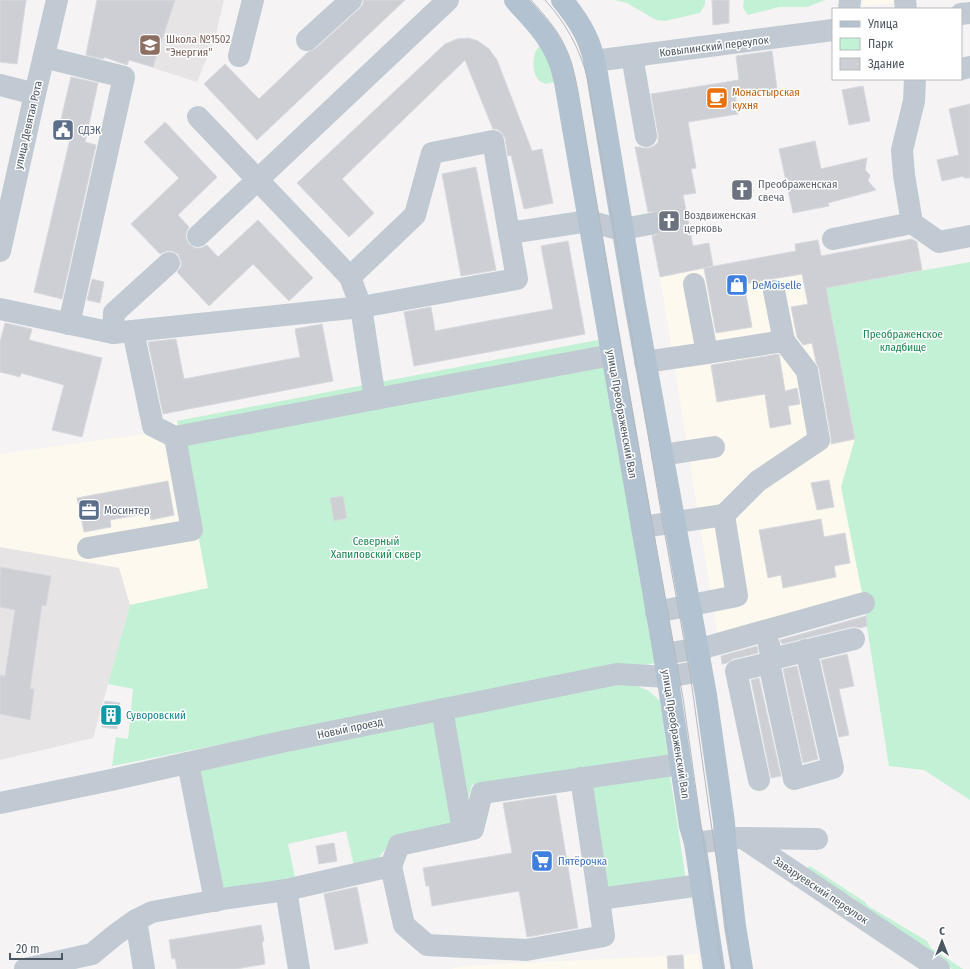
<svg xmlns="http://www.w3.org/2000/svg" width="970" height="969" font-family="'Fira Sans Condensed',sans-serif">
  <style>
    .commercial { fill: #fdf9ef }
    .education { fill: #e6e4e5 }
    .green { fill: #c3f1d5 }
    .building { fill: #cdcfd5; stroke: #d7d9de }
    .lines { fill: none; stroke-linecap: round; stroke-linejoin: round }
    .minor-tunnel { stroke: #caccce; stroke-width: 22; stroke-dasharray: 22 11; stroke-linecap: butt }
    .minor { stroke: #c1cad2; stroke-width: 22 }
    .major { stroke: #b3c2d1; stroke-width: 22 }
    .tram { stroke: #b5b8bd; stroke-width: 1 }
    .labels { text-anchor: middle; stroke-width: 3; stroke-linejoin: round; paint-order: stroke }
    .education-label { font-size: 11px; fill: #785e54; stroke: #fff; text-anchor: start }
    .street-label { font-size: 11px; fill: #4a5661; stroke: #fff }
    .food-label { font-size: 11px; fill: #c56008; stroke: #fff; text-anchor: start }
    .service-label { font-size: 11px; fill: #4e5e75; stroke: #fff; text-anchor: start }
    .worship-label { font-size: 11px; fill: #5b616d; stroke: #fff; text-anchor: start }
    .shop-label { font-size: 11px; fill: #366cbe; stroke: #fff; text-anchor: start }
    .park-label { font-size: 11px; fill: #17864f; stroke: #fff }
    .culture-label { font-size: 11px; fill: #0d838f; stroke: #fff; text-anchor: start }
  </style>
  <rect width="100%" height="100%" fill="#f5f3f3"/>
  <!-- commercial -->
  <g class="commercial">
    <polygon points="863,0 916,0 862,7"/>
    <polygon points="818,240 855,439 841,488 864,603 720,650 660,277 796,251 795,244"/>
    <polygon points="177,421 208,588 130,605 119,568 0,547 0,454 145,434"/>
    <polygon points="698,954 700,969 451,969 462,966 667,956"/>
  </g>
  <!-- education -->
  <g class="education">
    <polygon points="97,0 224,0 215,38 197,82 129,60 127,65 110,59 104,52 101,62 85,57"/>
    <polygon points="0,547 119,568 130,605 93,738 0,760"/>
  </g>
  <!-- green -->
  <g class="green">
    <polygon points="615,0 705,0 705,4 700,13 665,21 656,20 627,3"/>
    <polygon points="744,0 825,0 807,7 779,7 748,15 743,8"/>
    <path d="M542,44l16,37c-4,1 -11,4 -15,2 -11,-4 -11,-24 -7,-32 1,-3 4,-5 6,-7z"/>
    <polygon points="970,262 970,800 924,770 889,766 867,627 864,603 841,487 855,439 826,288"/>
    <polygon points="603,339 655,663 645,665 620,665 112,766 116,737 128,739 133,689 108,684 130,605 208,588 177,421"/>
    <polygon points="614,683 635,685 649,691 660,701 668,757 472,785 462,821 394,838 377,860 354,866 346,831 288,844 295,877 218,893 195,772 579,688"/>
    <polygon points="669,769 686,880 607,889 585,780"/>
    <polygon points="810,866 819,872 865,902 868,906 927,941 931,948 963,969 952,969 859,907 854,898 839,890 807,868"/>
  </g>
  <!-- building -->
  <g class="building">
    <polygon points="0,0 26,0 17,64 0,62"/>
    <polygon points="97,0 175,0 153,67 129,60 127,65 104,57 104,59 86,55"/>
    <polygon points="363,0 405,0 257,140 204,84 225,64 259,99 308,52 315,49 359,9 363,4"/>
    <polygon points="712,0 729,0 729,23 713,25"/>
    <polygon points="468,38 478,41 489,49 497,60 532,151 542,149 553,203 524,209 511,155 508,156 505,138 502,133 497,129 493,129 465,60 342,179 374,213 349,237 297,183 445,44 457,39"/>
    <polygon points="772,51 777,89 735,94 738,114 688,122 696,168 691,169 696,193 683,195 693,246 709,243 713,266 660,277 652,236 658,234 662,229 662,221 659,216 655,212 648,212 635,147 640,147 642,148 649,148 654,146 656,144 658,143 658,134 651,94 739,80 736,56"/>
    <polygon points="71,77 98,83 85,142 96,145 62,299 34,292 70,139 57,136"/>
    <polygon points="863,86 870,121 849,125 842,90"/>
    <polygon points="970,104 970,178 964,178 964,176 942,181 937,160 959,155 949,109"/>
    <polygon points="165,122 217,177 178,215 189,227 186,233 186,238 189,244 195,248 201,248 207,245 218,257 258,220 313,278 289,301 253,264 209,306 177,272 181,267 181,261 178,254 172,251 167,251 160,254 131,224 179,178 144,142"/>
    <polygon points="815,141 821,169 867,158 865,170 870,175 868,181 876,190 828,203 829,206 793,213 779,149"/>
    <polygon points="476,167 496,270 461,276 442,174"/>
    <circle cx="742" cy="190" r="11"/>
    <polygon points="912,239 917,242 922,270 826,288 855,439 831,444 831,438 819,369 816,362 812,343 803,345 797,337 791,307 808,304 802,274 772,279 744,284 752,327 716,333 704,268 796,251 795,244 818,240 821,256"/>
    <polygon points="568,241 585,334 414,366 404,312 431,307 435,331 493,320 553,309 541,246"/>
    <polygon points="92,279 104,282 100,303 87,300"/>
    <polygon points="5,323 32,329 29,340 102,358 82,437 52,430 64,385 21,373 20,377 0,372 0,342"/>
    <polygon points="322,324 333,381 163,414 148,342 176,339 184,379 300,357 295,329"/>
    <polygon points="779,354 785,391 797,388 800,404 788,406 791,424 770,428 765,394 717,402 711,365"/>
    <polygon points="829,480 834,507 817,510 811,483"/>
    <polygon points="168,481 174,515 151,520 150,513 110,520 111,527 84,532 77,498"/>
    <polygon points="343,496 347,518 334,521 330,498"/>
    <polygon points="821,519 824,537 845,533 850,563 834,566 836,577 783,588 781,575 768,578 759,530"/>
    <polygon points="0,567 51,576 46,606 42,605 30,689 34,689 30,720 0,714 0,675 5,676 15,610 0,607"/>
    <polygon points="866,616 867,626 860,628 857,627 851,627 782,644 780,640"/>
    <polygon points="757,646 758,653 733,659 727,663 722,664 721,656"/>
    <polygon points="847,654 854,686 839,689 849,735 839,737 821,660"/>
    <polygon points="797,666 818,759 803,763 783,669"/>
    <polygon points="759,678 781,776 771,778 751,680"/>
    <polygon points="105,701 120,703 117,729 102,727"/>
    <polygon points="556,795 578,928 527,937 519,891 432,906 429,886 426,886 423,868 512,853 503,803"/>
    <polygon points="334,843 337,861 319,864 316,846"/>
    <polygon points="357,887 368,943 335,950 324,894"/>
    <polygon points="261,925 264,941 262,942 265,964 236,969 177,969 175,958 172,959 169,940"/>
    <polygon points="683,955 684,969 668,969 667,956"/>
  </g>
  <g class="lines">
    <!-- minor-tunnel -->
    <polyline class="minor-tunnel" points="650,224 687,217"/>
    <!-- minor -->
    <g class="minor">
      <polyline points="905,0 906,9"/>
      <polyline points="849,9 850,0"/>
      <polyline points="961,14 970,13"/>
      <polyline points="307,40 351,0"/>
      <polyline points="239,56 253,0"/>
      <polyline points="632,56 646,136"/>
      <polyline points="44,57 124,77 69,324"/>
      <polyline points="594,61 833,30"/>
      <polyline points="961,69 970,67"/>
      <polyline points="915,79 914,101 902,150 904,175 912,223 939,242 970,236"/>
      <polyline points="0,85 35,94"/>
      <polyline points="198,117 350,277 361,307 375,399"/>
      <polyline points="509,233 589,221 614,228 623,229 650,224"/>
      <polyline points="198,236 448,0"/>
      <polyline points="833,239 912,223"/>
      <polyline points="0,251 35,94 57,0"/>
      <polyline points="774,291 784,341"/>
      <polyline points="0,309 113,333 114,313 169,263"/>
      <polyline points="133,331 153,426 175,437 375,399 612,355"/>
      <polyline points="113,333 361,307 517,279 493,141 432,153 415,215 350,277"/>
      <polyline points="707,353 784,341 807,371 819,440 758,481 724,515"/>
      <polyline points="645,362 707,353 694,284"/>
      <polyline points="662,455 714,447"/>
      <polyline points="642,527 724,515 737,596 656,612"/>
      <polyline points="88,548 192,530 175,437"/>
      <polyline points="769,645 772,659 854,639"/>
      <polyline points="664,654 707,647 864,603"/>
      <polyline points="772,659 769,663 794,779 833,768 806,650"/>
      <polyline points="442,709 463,831"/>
      <polyline points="188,763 215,901"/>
      <polyline points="581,778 599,899 701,885"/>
      <polyline points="759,780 736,671 769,663"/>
      <polyline points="0,803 111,780 286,741 617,674 667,677 701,671"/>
      <polyline points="743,838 817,839"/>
      <polyline points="695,843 735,838 743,838 939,969"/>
      <polyline points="391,866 404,925 427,945 526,950 604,936 599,899"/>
      <polyline points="286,890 299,969"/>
      <polyline points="136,920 144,969"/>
      <polyline points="25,969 92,954 115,935 136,920 152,912 229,898 286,890 391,866 399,845 473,829 482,793 680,764"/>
    </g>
    <!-- major -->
    <g class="major">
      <path d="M515,0c17,19 35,36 44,61 3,7 4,14 6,21l99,572 26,172 5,17 19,126"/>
      <path d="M562,0c12,15 23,30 29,49 3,8 4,17 6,25l38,230 71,391 18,127 1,17 10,87 7,43"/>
    </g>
    <!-- tram -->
    <g class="tram">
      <path d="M531,0c14,16 28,31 36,51 6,13 8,27 11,40l38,228 67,379 18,127 21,144"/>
      <path d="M545,0c20,22 34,47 42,76l27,152 49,296 27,149 21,150 22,146"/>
    </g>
  </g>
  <!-- icons -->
  <defs>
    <g id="school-square" transform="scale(1.15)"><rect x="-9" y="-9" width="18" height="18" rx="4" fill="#8d6e63" stroke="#fff"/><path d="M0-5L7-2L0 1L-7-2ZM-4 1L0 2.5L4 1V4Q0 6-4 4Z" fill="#fff"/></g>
    <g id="cafe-square" transform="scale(1.15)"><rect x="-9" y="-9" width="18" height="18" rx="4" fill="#e8710a" stroke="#fff"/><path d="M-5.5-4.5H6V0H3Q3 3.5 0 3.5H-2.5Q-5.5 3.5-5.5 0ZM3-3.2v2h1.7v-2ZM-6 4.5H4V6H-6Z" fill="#fff"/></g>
    <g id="civic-square" transform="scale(1.15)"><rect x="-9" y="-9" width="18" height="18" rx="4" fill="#5c6f8a" stroke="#fff"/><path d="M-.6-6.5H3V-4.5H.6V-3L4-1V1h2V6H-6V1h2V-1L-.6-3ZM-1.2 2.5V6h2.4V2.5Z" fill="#fff"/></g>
    <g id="church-square" transform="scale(1.15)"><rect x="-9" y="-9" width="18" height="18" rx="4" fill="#6b7280" stroke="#fff"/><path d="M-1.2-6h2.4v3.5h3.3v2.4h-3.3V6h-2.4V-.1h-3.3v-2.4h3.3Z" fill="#fff"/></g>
    <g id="shop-square" transform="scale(1.15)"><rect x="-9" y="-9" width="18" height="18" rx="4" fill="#3f7fe0" stroke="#fff"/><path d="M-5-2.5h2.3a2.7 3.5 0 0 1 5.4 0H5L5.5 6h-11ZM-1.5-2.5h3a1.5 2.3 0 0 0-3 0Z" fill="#fff"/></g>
    <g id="office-square" transform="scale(1.15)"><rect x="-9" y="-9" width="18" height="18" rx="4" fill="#5c6f8a" stroke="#fff"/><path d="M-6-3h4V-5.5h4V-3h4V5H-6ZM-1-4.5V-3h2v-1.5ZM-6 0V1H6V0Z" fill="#fff"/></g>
    <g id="building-square" transform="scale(1.15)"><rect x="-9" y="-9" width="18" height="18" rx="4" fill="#0f9aa8" stroke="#fff"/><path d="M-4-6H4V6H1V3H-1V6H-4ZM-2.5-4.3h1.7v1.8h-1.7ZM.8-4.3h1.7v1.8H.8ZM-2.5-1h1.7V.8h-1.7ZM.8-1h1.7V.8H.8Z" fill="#fff"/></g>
    <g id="supermarket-square" transform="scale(1.15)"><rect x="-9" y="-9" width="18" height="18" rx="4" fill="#3f7fe0" stroke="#fff"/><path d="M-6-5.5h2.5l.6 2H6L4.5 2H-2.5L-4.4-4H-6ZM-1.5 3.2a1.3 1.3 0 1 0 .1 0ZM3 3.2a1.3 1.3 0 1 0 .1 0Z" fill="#fff"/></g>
  </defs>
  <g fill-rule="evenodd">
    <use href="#school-square" x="150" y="45"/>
    <use href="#cafe-square" x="717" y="98"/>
    <use href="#civic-square" x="63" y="130"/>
    <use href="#church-square" x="742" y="190"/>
    <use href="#church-square" x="669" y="221"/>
    <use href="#shop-square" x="737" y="285"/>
    <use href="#office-square" x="89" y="510"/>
    <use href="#building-square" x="111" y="715"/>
    <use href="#supermarket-square" x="542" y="861"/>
  </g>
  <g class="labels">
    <!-- education labels -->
    <g class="education-label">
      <text x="166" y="43">Школа №1502<tspan x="166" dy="13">"Энергия"</tspan></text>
    </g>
    <!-- street labels -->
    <g class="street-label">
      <text transform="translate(714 46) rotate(-7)" y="4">Ковылинский переулок</text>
      <text transform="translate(28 125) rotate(-77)" y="4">улица Девятая Рота</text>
      <text transform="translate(622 414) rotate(80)" y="4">улица Преображенский Вал</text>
      <text transform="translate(350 728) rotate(-12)" y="4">Новый проезд</text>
      <text transform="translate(676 734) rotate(81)" y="4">улица Преображенский Вал</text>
      <text transform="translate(821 890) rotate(34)" y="4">Заваруевский переулок</text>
    </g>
    <!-- food labels -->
    <g class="food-label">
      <text x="732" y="96">Монастырская<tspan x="732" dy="13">кухня</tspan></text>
    </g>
    <!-- service labels -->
    <g class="service-label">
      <text x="78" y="134">СДЭК</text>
      <text x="104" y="514">Мосинтер</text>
    </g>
    <!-- worship labels -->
    <g class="worship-label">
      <text x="758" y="188">Преображенская<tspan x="758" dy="13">свеча</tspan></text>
      <text x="684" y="219">Воздвиженская<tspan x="684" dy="13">церковь</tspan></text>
    </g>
    <!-- shop labels -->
    <g class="shop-label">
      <text x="752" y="289">DeMoiselle</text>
      <text x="558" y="865">Пятёрочка</text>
    </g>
    <!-- park labels -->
    <g class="park-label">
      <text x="903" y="338">Преображенское<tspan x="903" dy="13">кладбище</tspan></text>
      <text x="376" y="545">Северный<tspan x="376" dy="13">Хапиловский сквер</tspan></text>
    </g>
    <!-- culture labels -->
    <g class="culture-label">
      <text x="126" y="719">Суворовский</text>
    </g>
  </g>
  <!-- legend -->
  <rect x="832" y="8" width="130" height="72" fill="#ffffff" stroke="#b7bbc0"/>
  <rect x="840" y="21" width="20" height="6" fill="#b3c2d1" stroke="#b7bbc0"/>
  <text x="868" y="28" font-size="12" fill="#4a5661">Улица</text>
  <rect x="840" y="38" width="20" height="12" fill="#c3f1d5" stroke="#b7bbc0"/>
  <text x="868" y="48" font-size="12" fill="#4a5661">Парк</text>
  <rect x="840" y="58" width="20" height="12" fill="#cdcfd5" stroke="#b7bbc0"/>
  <text x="868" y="68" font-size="12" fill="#4a5661">Здание</text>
  <!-- north arrow -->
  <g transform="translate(942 941)" stroke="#ffffff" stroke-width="3" paint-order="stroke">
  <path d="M0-3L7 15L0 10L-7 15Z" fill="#4a5661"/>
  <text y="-6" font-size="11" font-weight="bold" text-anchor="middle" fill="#4a5661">С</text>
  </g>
  <!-- scale -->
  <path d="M10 953v6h52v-6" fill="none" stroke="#4a5661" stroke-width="2"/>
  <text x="16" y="953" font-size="12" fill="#4a5661" stroke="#ffffff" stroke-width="3" paint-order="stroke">20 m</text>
</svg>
